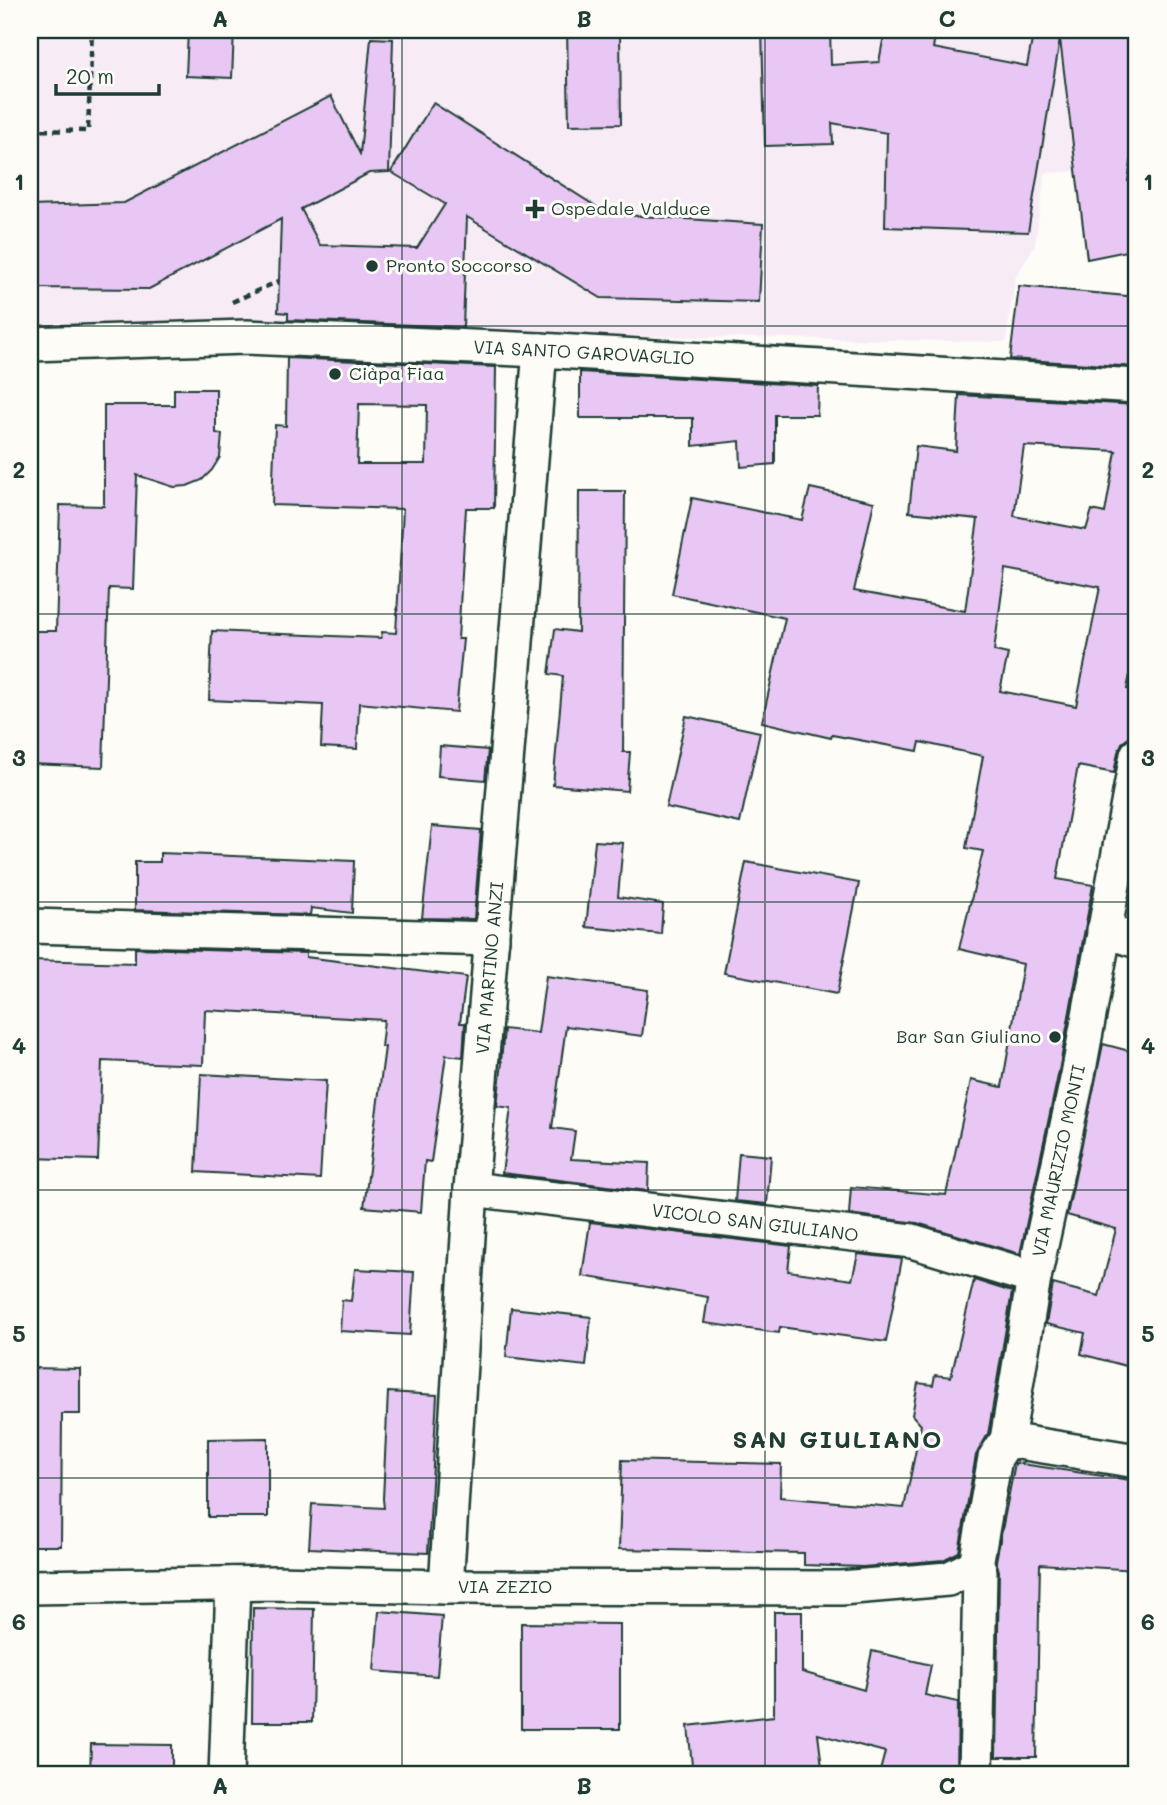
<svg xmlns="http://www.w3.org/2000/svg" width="1167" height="1805" font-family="Mali,sans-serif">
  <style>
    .built { fill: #f7ecf6 }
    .building { fill: #e9c7f4; stroke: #1f3d34; stroke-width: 2; fill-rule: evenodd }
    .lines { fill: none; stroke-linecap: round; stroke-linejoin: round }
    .minor-casing { stroke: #1f3d34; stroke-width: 38 }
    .path { stroke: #1f3d34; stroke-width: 4.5; stroke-dasharray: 7 5; stroke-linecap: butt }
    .minor { stroke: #fdfcf7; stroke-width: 33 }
    .grid { fill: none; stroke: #1f3d34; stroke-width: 2; stroke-opacity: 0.55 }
    .poi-dot { fill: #1f3d34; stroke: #fdfcf7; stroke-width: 2.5 }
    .labels { text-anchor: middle; stroke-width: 6; stroke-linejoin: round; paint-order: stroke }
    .poi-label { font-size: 18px; fill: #1f3d34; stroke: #fdfcf7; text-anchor: start }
    .street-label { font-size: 18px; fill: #1f3d34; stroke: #fdfcf7 }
    .district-label { font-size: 24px; font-weight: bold; letter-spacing: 2px; fill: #1f3d34; stroke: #fdfcf7 }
    .neatline { fill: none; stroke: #1f3d34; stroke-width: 2.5 }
    .grid-label { font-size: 23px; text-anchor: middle; font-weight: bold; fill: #1f3d34 }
  </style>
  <rect width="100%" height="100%" fill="#fdfcf7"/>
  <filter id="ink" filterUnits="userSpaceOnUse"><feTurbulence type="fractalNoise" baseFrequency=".0143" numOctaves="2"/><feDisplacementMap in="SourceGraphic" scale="14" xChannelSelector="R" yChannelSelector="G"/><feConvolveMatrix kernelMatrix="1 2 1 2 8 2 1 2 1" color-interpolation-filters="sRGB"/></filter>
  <g filter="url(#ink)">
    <!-- built -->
    <polygon class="built" points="30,30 1137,30 1137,161 1136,168 1045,173 1035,245 1015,279 1006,342 30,326"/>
    <!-- building -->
    <g class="building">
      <polygon points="188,30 234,30 232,78 186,76"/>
      <polygon points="567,30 620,30 621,124 569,125"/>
      <polygon points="762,30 830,30 831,65 879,62 885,30 936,30 933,48 1027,66 1034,30 1137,30 1137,127 1128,181 1137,180 1137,249 1087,259 1060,39 1028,232 885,227 887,133 832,123 833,144 765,146"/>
      <polygon points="371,38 393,39 389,172 369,173 301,209 320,245 417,248 445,204 391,172 433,103 608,214 763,224 759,302 601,298 467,217 463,327 288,320 288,313 278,312 281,219 149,289 30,288 30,206 124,203 331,96 360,154"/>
      <polygon points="1019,286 1137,297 1137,367 1010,359"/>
      <path d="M287,358l209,9 -2,141h-28l-8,131h5l-7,73 -97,-9 -2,46 -36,-2 2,-42 -114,-5 3,-69 169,7 1,-6 14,1 7,-124 -131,-4 3,-80 11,1zM359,404l68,1 -1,59h-69z"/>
      <polygon points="580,372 818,386 817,415 775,415 775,464 741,467 740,441 693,446 693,418 580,418"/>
      <polygon points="174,389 216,389 216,433 222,434 220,457 212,470 202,480 187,486 174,487 137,475 133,589 109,588 103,767 30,764 30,631 56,631 60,505 104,506 104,405 174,405"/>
      <path d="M959,395l178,10v235l-10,49 10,1v46l-7,1 -8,6 -4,9 -4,21 -36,-7 -21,113 36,6 -34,186 -39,183 -103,-31 -68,-9 2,-27 95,8 25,-115 31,7 21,-123 -64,-15 24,-98 -17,-3 17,-92 -63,-14 -2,9 -86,-16 -1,3 -69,-16 23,-104 -113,-24 20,-96 110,22 8,-32 64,14 -20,89 111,20 13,-92 -69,-7 7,-66 40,5zM1024,446l92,5 -11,62 -13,-3 -6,20 -72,-14zM1005,569l95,18 -24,119 -76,-15 8,-37 -14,-3z"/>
      <polygon points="579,491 625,491 623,752 630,752 627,791 553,785 563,676 549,674 555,629 578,632"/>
      <polygon points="686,716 760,732 740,823 666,807"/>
      <polygon points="440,746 488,750 485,780 438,776"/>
      <polygon points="432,826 481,830 474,919 422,918"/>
      <polygon points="595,841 623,843 618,897 663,904 661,934 586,927"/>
      <polygon points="160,853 354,861 352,913 311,908 310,915 135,910 135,862 160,862"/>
      <polygon points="746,862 859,883 837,994 724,973"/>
      <polygon points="135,948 306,953 306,957 466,977 460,1023 465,1023 463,1057 446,1055 431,1162 425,1161 421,1212 364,1207 385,1047 381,1047 384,1020 205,1010 203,1065 102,1061 98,1160 30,1158 30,960 135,963"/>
      <polygon points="546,976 648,990 642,1036 566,1026 552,1128 575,1131 571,1159 649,1163 648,1191 502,1173 511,1108 497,1106 502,1062 501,1062 504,1029 538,1033"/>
      <polygon points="1103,1044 1137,1053 1137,1369 1081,1354 1085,1333 1046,1324 1053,1284 1099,1296 1116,1229 1067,1215"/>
      <polygon points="201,1074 326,1081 320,1179 196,1172"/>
      <polygon points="739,1153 771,1156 767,1204 735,1201"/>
      <polygon points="590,1222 791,1246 788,1271 852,1280 858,1254 902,1259 886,1342 780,1327 779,1333 704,1323 708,1297 582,1276"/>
      <polygon points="355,1269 414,1272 410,1335 340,1331 342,1300 351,1301"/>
      <polygon points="974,1280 1012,1292 990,1423 988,1434 976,1455 959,1552 943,1560 863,1567 804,1565 804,1553 619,1549 622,1460 781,1464 780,1497 904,1508 921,1425 912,1415 918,1383 933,1385 935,1375 951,1377"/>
      <polygon points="511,1308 591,1317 586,1366 506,1357"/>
      <polygon points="30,1368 80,1369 80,1414 62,1414 61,1546 30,1546"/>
      <polygon points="388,1392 437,1395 428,1553 309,1548 312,1504 384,1508 383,1499"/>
      <polygon points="268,1438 268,1517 208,1517 208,1439"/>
      <polygon points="1015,1463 1137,1481 1137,1570 1040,1564 1036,1757 996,1757 999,1571 996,1561"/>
      <polygon points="253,1608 314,1609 312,1722 252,1722"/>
      <polygon points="379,1611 442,1616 437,1676 374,1671"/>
      <polygon points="774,1612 802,1612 802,1672 864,1690 872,1651 931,1665 925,1695 958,1702 957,1775 879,1775 885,1752 818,1734 823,1775 693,1775 688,1726 774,1716"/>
      <polygon points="521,1623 620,1624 620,1729 521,1729"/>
      <polygon points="91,1744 172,1745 172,1775 90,1775"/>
    </g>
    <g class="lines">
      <!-- minor casing -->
      <g class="minor-casing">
        <g id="minor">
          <polyline points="30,344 246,337 540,350 1137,386"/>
          <polyline points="30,926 492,939"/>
          <polyline points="1104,930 1137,941"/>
          <polyline points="471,1189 912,1241 1034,1278"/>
          <polyline points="1007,1440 1137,1461"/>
          <polyline points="976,1565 995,1458 1007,1440 1034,1278 1078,1075 1137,755"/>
          <polyline points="30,1587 275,1583 446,1587 841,1588 948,1579 976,1565"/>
          <polyline points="446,1587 471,1189 540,350"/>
          <polyline points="226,1775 233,1584"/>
          <polyline points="976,1775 980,1571 976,1565"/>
        </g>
      </g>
      <!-- path -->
      <g class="path">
        <polyline points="30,130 88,131 92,30"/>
        <polyline points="232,302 279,281"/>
      </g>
      <!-- minor -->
      <use href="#minor" class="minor"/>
    </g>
  </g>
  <!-- grid -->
  <path class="grid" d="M402,30v1745M765,30v1745M30,326h1107M30,614h1107M30,902h1107M30,1190h1107M30,1478h1107"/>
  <!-- markers -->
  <g class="poi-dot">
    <path d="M531.5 198.5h7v7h7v7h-7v7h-7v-7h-7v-7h7z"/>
    <circle cx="372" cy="266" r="7"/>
    <circle cx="335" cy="374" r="7"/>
    <circle cx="1055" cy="1037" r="7"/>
  </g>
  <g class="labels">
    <!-- poi labels -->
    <g class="poi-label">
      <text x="551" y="215">Ospedale Valduce</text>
      <text x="386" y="272">Pronto Soccorso</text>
      <text x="349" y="380">Ciàpa Fiaa</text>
      <text x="1041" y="1043" text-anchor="end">Bar San Giuliano</text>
    </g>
    <!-- street labels -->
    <g class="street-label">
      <text transform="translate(584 353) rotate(3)" y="6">VIA SANTO GAROVAGLIO</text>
      <text transform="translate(490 968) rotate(-85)" y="6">VIA MARTINO ANZI</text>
      <text transform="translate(1059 1161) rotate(-78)" y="6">VIA MAURIZIO MONTI</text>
      <text transform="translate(755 1223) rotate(7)" y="6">VICOLO SAN GIULIANO</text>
      <text x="505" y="1593">VIA ZEZIO</text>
    </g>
    <!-- district labels -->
    <g class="district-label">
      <text x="838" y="1448">SAN GIULIANO</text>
    </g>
  </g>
  <!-- margin -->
  <rect width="1167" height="1805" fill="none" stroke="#fdfcf7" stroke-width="77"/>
  <!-- scale -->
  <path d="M56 84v10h103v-10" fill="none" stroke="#1f3d34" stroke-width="3.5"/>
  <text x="66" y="84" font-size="21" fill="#1f3d34" stroke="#fdfcf7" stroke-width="5" paint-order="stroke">20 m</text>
  <rect x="38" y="38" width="1090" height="1728" class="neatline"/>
  <g class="grid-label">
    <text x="220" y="27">A</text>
    <text x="584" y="27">B</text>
    <text x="947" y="27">C</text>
    <text x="19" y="190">1</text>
    <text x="1148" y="190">1</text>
    <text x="19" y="478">2</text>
    <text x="1148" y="478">2</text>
    <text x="19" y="766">3</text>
    <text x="1148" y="766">3</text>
    <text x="19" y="1054">4</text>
    <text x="1148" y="1054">4</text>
    <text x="19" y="1342">5</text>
    <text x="1148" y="1342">5</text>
    <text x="19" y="1630">6</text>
    <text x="1148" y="1630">6</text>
    <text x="220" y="1794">A</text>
    <text x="584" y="1794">B</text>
    <text x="947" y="1794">C</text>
  </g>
</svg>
